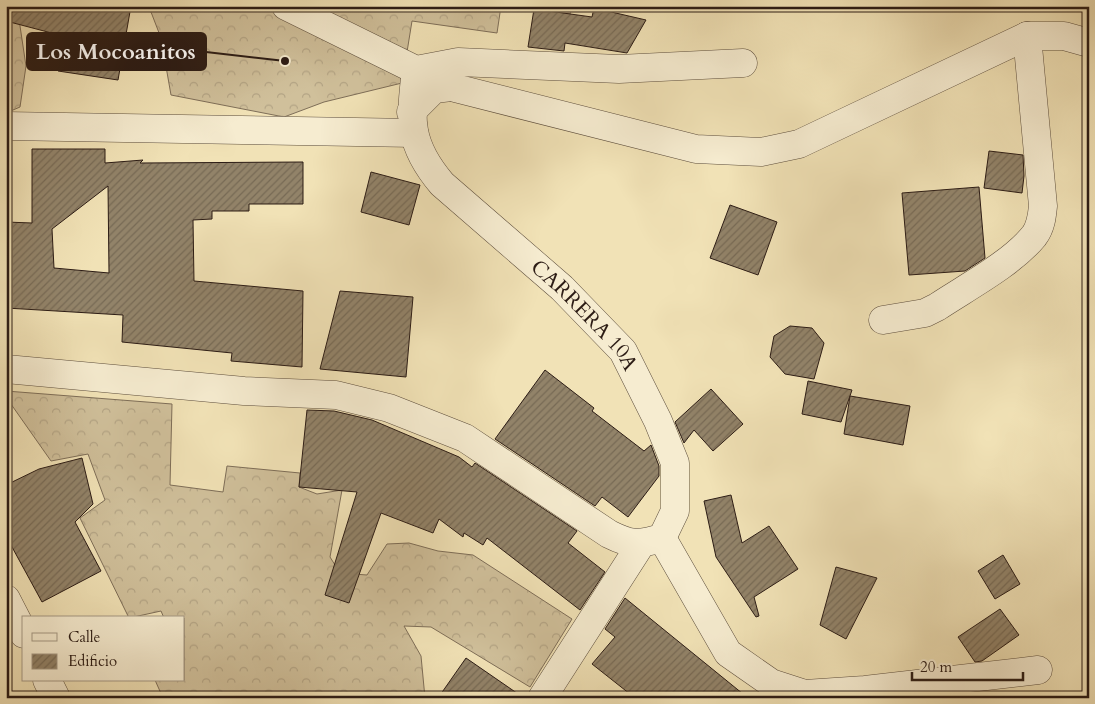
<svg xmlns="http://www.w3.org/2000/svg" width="1095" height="704" font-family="Cardo,serif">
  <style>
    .forest { fill: url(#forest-crowns); stroke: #7e6e58 }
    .building { fill: url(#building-hatch); stroke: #2c1c15; fill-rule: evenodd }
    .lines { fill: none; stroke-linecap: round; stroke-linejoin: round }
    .street-casing { stroke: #5d4e3d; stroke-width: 29 }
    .street { stroke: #f6ecd0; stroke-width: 28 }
    .labels { text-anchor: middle; stroke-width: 4.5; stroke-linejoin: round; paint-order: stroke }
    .street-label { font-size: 21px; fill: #2c1c15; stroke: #f6ecd0 }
    .leader { fill: none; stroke: #2c1c15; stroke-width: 2 }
    .callout-dot { fill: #2c1c15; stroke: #f6ecd0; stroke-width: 2 }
    .callout { fill: #2c1c15; stroke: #2c1c15; stroke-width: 2 }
    .callout-label { font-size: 22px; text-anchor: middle; font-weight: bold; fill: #fff }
  </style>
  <defs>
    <pattern id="forest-crowns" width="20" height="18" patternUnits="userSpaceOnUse" patternTransform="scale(1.25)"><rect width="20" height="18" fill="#d0c09b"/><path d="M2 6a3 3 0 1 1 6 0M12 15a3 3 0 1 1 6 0" fill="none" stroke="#b3a485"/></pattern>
    <pattern id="building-hatch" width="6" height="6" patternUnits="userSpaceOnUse" patternTransform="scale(1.25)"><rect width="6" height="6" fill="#928369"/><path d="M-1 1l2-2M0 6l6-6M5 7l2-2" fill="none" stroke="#776a55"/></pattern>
  </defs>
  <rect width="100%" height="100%" fill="#f1e2b6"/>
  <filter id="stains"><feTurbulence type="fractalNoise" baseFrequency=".004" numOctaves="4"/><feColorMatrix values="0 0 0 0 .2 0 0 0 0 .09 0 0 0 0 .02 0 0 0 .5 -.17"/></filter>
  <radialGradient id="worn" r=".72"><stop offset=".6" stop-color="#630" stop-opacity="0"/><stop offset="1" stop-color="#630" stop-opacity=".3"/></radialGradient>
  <!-- forest -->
  <g class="forest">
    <polygon points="6,6 17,6 26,66 20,107 6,113"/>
    <polygon points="139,6 501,6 497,33 412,21 402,83 324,102 284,117 171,95 161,38 151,12"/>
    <polygon points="534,6 573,6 570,14 534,9"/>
    <polygon points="6,391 172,404 170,485 223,492 227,466 300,473 299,487 317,494 342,490 330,557 340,573 367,575 387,544 409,543 438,551 473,555 572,619 530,687 431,627 404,626 421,656 425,698 163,698 155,680 184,680 184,618 164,618 161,611 129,618 80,518 105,500 88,454 51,461 6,397"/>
  </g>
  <!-- building -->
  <g class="building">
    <polygon points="6,6 131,6 118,80 58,71 63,36 6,21"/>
    <polygon points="594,8 646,20 627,53 565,43 564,51 528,47 534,9 592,17"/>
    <path d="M32,149h73v14l38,-3 -3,3 163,-1v42h-54v7h-37v8l-19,1 1,61 109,10 -1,76 -71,-6 1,-8 -110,-11 1,-27 -117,-7v-86l26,1zM108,186l1,87 -55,-5 -2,-39z"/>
    <polygon points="989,151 1023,155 1024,176 1022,193 984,188"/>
    <polygon points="371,172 420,185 409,225 361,212"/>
    <polygon points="979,187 985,258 965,271 909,275 902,193"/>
    <polygon points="730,205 777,222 758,275 710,258"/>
    <polygon points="340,291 413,297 406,377 320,369"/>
    <polygon points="790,326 812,328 824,343 814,379 785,374 770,357 774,336"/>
    <polygon points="545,370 594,408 592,411 644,451 651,445 659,466 659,476 628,517 602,497 595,506 495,439"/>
    <polygon points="808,381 852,390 841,422 802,414"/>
    <polygon points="711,389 743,424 713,451 694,430 684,443 675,422"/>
    <polygon points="850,396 910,406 903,445 844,434"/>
    <polygon points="307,410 334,411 372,420 459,457 472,467 475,463 577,531 568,543 605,572 580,610 487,538 483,545 464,533 463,537 439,519 433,533 381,513 349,603 325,595 357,492 299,487"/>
    <polygon points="82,458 93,504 75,522 101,571 42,602 6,536 6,485 39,469"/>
    <polygon points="731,495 742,543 769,526 798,569 754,597 759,616 756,617 716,557 704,501"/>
    <polygon points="1003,555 1020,584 995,599 978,571"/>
    <polygon points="836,567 877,578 846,639 820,625"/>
    <polygon points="625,598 668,633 748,698 635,698 592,664 615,637 605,629"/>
    <polygon points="1000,609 1019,635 982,661 975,662 958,637"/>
    <polygon points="466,658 524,698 438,698"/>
  </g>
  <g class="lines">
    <!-- street casing -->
    <g class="street-casing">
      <g id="street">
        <polyline points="286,6 416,70 458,62 619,69 743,63"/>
        <path id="s1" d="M416,70c-6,50 -8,74 26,114l120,104 61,63 35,70 17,42v48l-13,27"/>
        <polyline points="411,112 434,89 451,87 696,149 761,152 799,144 1027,36 1064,36 1089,43"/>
        <polyline points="6,126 414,133"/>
        <path d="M883,320l42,-7 12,-6c30,-20 74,-43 97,-71 7,-9 8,-20 9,-30l-16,-170"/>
        <path d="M6,369l238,22 92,4 53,13 76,30 144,96c22,11 29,11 53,4"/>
        <polyline points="662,538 728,653 771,683 805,694 865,690 1038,670"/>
        <polyline points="6,599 24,634"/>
        <polyline points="47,680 56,698"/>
        <polyline points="542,698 641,544"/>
      </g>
    </g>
    <!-- street -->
    <use href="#street" class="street"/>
  </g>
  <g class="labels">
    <!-- street labels -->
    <g class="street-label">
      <text dy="7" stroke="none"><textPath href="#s1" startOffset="316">CARRERA 10A</textPath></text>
    </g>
  </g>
  <!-- callouts -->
  <path class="leader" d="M285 61L206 52"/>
  <circle class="callout-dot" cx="285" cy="61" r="5"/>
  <rect class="callout" x="27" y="33" width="179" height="37" rx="5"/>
  <g class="callout-label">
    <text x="116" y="59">Los Mocoanitos</text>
  </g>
  <!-- margin -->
  <rect width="1095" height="704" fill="none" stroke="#f1e2b6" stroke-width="25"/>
  <rect x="8" y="8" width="1080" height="689" fill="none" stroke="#2c1c15" stroke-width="2.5"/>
  <rect x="12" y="12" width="1070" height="679" fill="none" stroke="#2c1c15"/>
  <!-- legend -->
  <rect x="22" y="616" width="162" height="65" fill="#f6ecd0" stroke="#a59985"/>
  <rect x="32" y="633" width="25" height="8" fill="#f6ecd0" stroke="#a59985"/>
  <text x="68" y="642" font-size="15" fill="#2c1c15">Calle</text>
  <rect x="32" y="654" width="25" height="15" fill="url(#building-hatch)" stroke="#a59985"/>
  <text x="68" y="666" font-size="15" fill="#2c1c15">Edificio</text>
  <!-- scale -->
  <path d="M912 672v8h111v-8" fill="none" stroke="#2c1c15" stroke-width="2.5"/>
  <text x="920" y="672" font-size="15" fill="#2c1c15" stroke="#f6ecd0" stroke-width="4" paint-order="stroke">20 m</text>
  <rect width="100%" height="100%" filter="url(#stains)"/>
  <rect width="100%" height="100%" fill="url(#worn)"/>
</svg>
